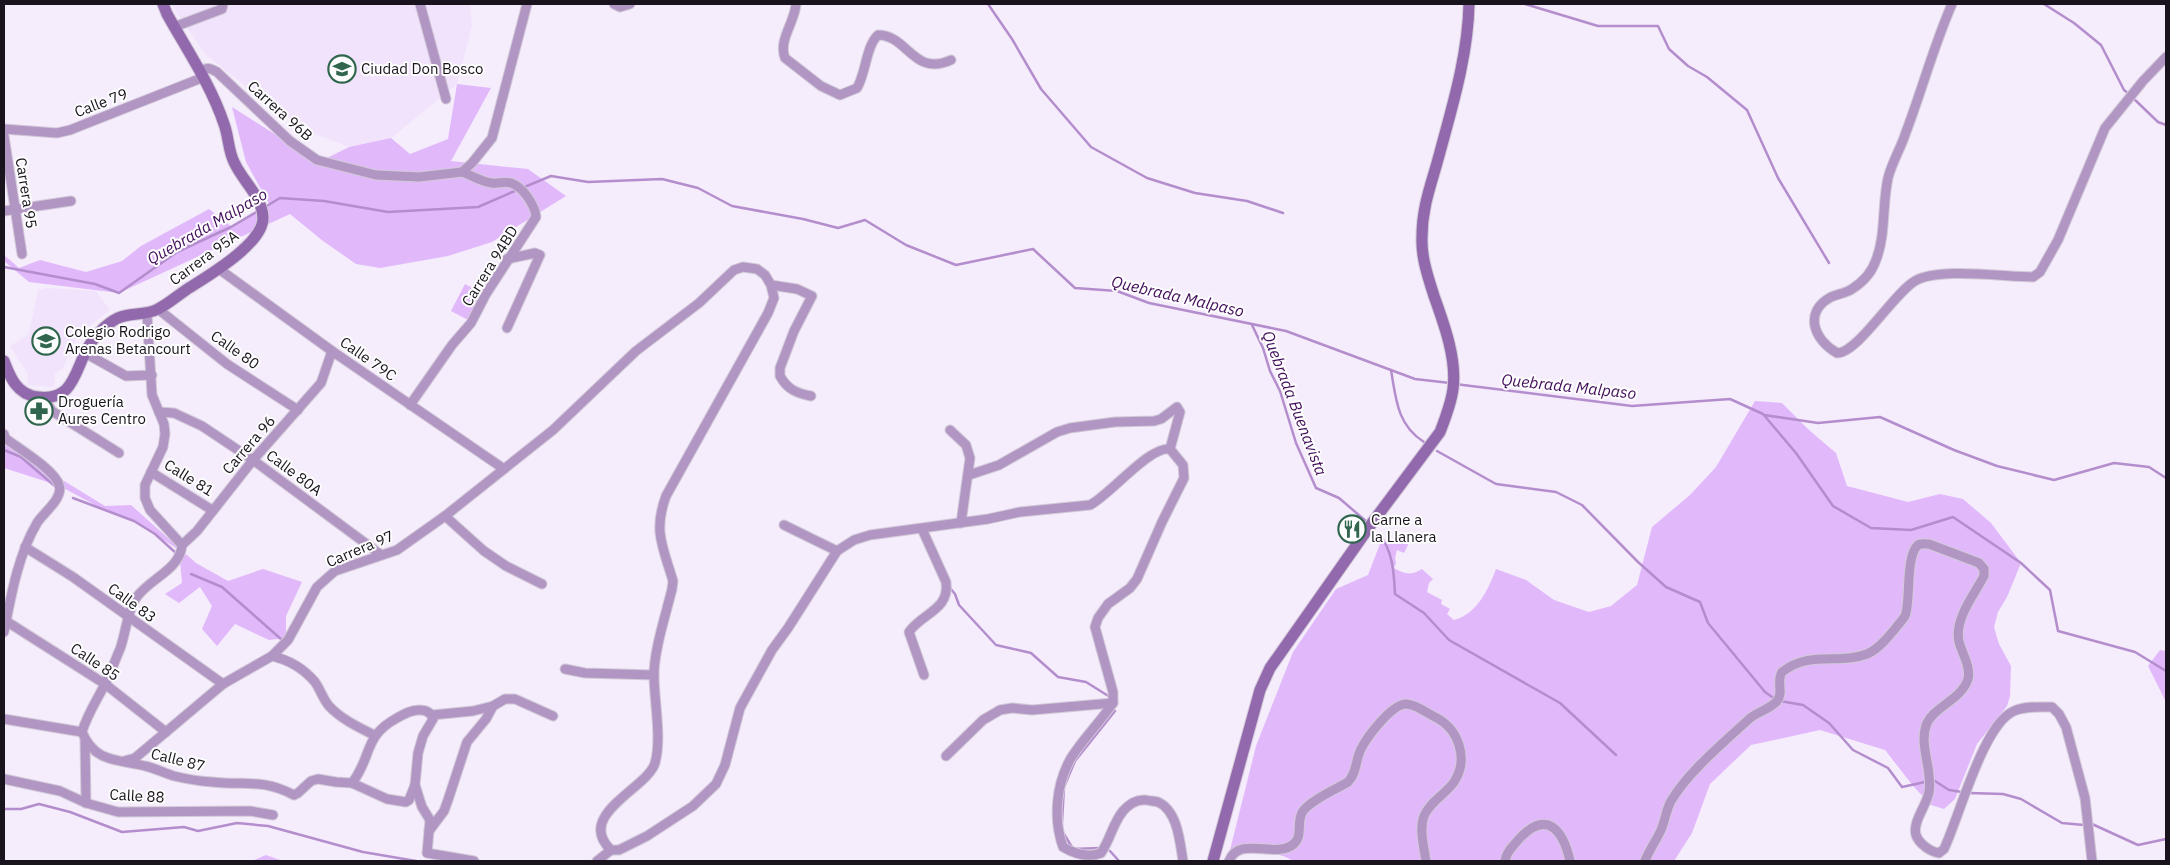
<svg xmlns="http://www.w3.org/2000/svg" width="2170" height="865" font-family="'IBM Plex Sans',sans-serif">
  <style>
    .built { fill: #f2e3fd }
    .green { fill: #e1b9fb }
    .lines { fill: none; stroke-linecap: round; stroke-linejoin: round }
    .stream { stroke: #b48dcd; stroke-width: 2.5 }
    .street-casing { stroke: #d2c9d8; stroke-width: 11 }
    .secondary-casing { stroke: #d2c9d8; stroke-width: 13 }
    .street { stroke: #b196c3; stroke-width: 9 }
    .secondary { stroke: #9269ac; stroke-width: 11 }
    .labels { text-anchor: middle; stroke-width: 4; stroke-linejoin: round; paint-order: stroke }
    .poi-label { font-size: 15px; fill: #18131c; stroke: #fdfdfd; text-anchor: start }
    .street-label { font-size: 15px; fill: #18131c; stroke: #fdfdfd }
    .water-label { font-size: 16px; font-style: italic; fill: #410d5a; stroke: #fdfdfd }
  </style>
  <rect width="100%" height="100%" fill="#f5ecfc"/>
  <!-- built -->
  <g class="built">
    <polygon points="171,4 470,4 472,25 457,84 391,138 349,147 315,134 275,110 205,54"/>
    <polygon points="46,288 96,291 110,310 77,336 63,368 55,373 54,387 27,385 28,374 10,346 29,334 38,290"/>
  </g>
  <!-- green -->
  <g class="green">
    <polygon points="457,84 491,88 451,161 528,169 566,196 492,242 448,256 380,268 356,264 323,241 290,214 119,293 29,282 4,261 4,255 19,268 40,260 86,272 122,261 141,246 209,209 232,227 269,204 246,162 232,107 319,162 349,147 391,138 410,154 448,139"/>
    <polygon points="465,284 482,293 468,320 451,311"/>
    <path d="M1755,401l27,2 27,27 27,23 11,33 61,16 32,-8 23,5 28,24 30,40 -14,34 -9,15 -4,15 5,17 12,22 -1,30 -3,10 -30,38 -22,55 -11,10 -13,-4 -17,-18 -29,-37 -65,-20 -69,15 -41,39 -18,49 -18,28h-381c-18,-12 -43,-7 -64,-7l27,-108 37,-94 43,-63 32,-14 12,-31 19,-6 10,5 -5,10 -7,-3 -2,8 1,5 -2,5c11,6 16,8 28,1l11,10 -4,4 -2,9 15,8 -1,4 9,5 -3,5 7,6c23,-6 34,-30 42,-51l30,11 28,20 35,12 22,-6 26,-21 15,-58 38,-32 26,-28z"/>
    <polygon points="4,436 56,476 105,506 131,505 196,563 228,581 263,569 302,582 286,616 286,638 269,640 235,624 217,646 202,629 212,606 200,587 179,603 165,594 182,583 179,550 134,521 104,510 60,486 4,468"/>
    <polygon points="2160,650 2166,651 2166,702 2148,666"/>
    <polygon points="266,855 283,861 252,861"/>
  </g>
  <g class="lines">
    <!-- stream -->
    <g class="stream">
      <polyline points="988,4 1012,39 1041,89 1091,147 1147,178 1195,193 1247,201 1283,213"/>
      <polyline points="1525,4 1598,26 1658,26 1669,49 1688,66 1707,77 1747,110 1778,178 1829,263"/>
      <polyline points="2044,4 2074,23 2101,45 2124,90 2129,94"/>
      <polyline points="2133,98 2158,122 2166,125"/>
      <polyline points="522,188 551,176 588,182 662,179 698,188 732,206 803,219 838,228 865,220 906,245 956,265 1033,249 1075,288 1117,291 1149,303 1286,331 1415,379 1450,383"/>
      <polyline points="265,207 280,198 324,201 388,212 478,207 517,190"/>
      <polyline points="4,267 95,284 119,293 177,252 231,227 258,211"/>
      <polyline points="1252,325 1263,348 1270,371 1280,391 1296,443 1316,488 1339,498 1367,522"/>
      <path d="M1391,370c5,29 6,55 33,72"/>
      <polyline points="1455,384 1632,406 1730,399 1763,414 1796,453 1833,506 1871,528 1911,530 1953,517 2021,563 2050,590 2058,631 2135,652 2166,671"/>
      <polyline points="1764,415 1818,423 1880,417 1954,450 1997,466 2054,480 2114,463 2149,467 2166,478"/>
      <polyline points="4,450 21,457 57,488"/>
      <polyline points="1437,451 1496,484 1556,492 1582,505 1638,562 1666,587 1700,602 1708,623 1765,692 1775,699"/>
      <polyline points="73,498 134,521 155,534 177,554"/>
      <path d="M1379,534c14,17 15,39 16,60l29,19 25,27 111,63 56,52"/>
      <polyline points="191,574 222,587 282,640"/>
      <polyline points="950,588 955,594 959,605 996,645 1031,653 1058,677 1086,682 1110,697"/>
      <polyline points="1780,701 1803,705 1829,723 1853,750 1888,768 1902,787 1925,782"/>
      <polyline points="1935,781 1949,790 1962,792"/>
      <polyline points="1969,793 2003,794 2021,799 2062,823 2084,825"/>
      <polyline points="4,809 21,809 39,804 70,812 122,832 184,827 198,831 237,823 268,826 363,852 416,861"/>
      <polyline points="1062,822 1064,787 1075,761 1115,711"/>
      <polyline points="2092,824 2138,845 2166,839"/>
      <polyline points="1064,834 1073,849 1100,848"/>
      <polyline points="1110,851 1119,861"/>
    </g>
    <!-- street casing -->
    <g class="street-casing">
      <g id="street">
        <polyline points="420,4 446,99"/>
        <polyline points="614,4 620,7 630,4"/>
        <path d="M796,4c-1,18 -18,36 -11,54l36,28 19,9 17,-7c9,-15 9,-42 21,-53 30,0 35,42 73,25"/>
        <path d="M1952,4c-18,41 -30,86 -46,128 -5,16 -14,30 -18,46 -6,27 -2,57 -12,82 -4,12 -13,22 -24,29 -6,4 -14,5 -21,8 -28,15 -17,43 6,56 20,1 57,-60 78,-72 24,-14 89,-4 118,-4l7,-5 18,-32 47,-112 38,-47 23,-24"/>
        <polyline points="174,27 222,9 223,4"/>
        <path d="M200,71c7,-4 10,-3 17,1l73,69 27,19 59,15 43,2 43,-5 10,-9 20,-25 35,-134"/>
        <polyline points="4,129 57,133 70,130 204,77"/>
        <polyline points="4,136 22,254"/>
        <polyline points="4,211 71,201"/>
        <polyline points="507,259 535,253 540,255 507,328"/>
        <polyline points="219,269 332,351 504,469"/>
        <path d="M771,285l26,4 15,7 -18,35 -14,37v8c7,13 16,17 31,20"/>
        <polyline points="158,309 227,364 298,410"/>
        <polyline points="147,314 152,395 164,424 165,434 163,447 145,485 145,498 150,510 182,545"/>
        <polyline points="85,353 126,376 152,375"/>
        <polyline points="44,398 52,411 119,453"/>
        <path d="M410,405l42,-60 19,-22 15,-29 50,-77c-1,-12 -13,-30 -25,-34 -6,-2 -13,1 -19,0 -10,-1 -21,-8 -30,-11"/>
        <polyline points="159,412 174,413 202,426 253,460 380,554"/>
        <polyline points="950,430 966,445 970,458 961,523"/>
        <path d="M4,434l1,4c13,10 50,32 54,47 5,13 -16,28 -22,38 -19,32 -26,73 -33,109"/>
        <polyline points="151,472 212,510"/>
        <polyline points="969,475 999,465 1057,432 1070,428 1115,422 1154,421 1161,419 1177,407 1180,412 1170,449"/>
        <polyline points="445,516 484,551 506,566 542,584"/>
        <polyline points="784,525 837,551"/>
        <path d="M922,529l24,53c4,28 -24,31 -37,50l15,43"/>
        <polyline points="25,547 73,577 223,684"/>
        <polyline points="6,621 105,684 166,732"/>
        <path d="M272,656c17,4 32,13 43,26 5,7 8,17 14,24 12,13 29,21 45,29"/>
        <polyline points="565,669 585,673 654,675"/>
        <polyline points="432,715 473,711 493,706 505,699 515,699 553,716"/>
        <polyline points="4,719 82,732"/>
        <path d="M82,732c5,-17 15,-32 23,-48 6,-11 10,-24 15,-35 6,-16 7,-38 16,-51 14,-20 44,-28 46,-53l15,-14 56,-71 68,-77 11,-32"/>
        <path d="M82,732c13,31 35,27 63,34 10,2 19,7 29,10 12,3 25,5 38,6 33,4 49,-4 82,13l4,-2 13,-12 7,-2 18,3 16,1 35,16 19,3 3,-2 6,-15"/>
        <polyline points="85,741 86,803"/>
        <polyline points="946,756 983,720 1000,710 1012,708 1032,710 1113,703"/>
        <path d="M124,761l11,-3 88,-74 49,-28 16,-16 29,-53 18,-16 62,-21 48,-34 108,-86 83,-79 63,-48 35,-33 9,-3 14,2 8,6 6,10 3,13 -6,15 -102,183c-13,35 -3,51 7,85l-1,8c-6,25 -18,61 -18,86 0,25 8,64 1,88 -7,25 -81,52 -44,87h8l28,-14 46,-30 23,-22 9,-19 15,-57 32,-58 16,-22 49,-77 17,-11 16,-5 118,-16 32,-7 70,-7c20,-10 59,-59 80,-56l13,16 1,13 -22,44 -25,57 -7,9 -22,16 -10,14 -3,9 18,65v11c-13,19 -30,36 -42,55 -15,26 -18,61 -8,89 12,7 25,11 38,6 9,-13 12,-30 22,-42 6,-7 13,-12 23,-11 4,1 9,1 12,2 20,9 22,41 25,59"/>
        <polyline points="4,779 60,791 86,803 118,812 250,811 273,815"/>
        <path d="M352,783c20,-25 11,-47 45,-65 7,-4 14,-8 22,-8 7,0 12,2 14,9l-10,17 -5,17 -3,32 7,22 8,13 -3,33 47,8"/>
        <polyline points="429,831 444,811 448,800 467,742 486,719 493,706"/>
        <polyline points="597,861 611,850"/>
        <path d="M1229,861c10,-25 43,-4 62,-15 14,-8 4,-24 12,-35 8,-11 33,-22 45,-29 9,-10 7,-19 12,-31 6,-13 32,-48 47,-47 10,1 20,9 28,13 24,12 34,42 19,65 -9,13 -23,18 -30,34 -5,13 0,32 2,45"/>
        <path d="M1505,861c1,-9 8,-15 14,-22 28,-30 44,-9 51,22"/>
        <path d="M1645,861c4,-11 11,-20 16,-31 4,-9 5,-20 10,-29 17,-29 52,-58 77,-81 8,-8 21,-10 29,-19 7,-8 -1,-20 5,-29 28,-22 56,-7 85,-18 12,-5 23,-19 31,-29 2,-2 5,-6 7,-9 6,-13 0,-60 13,-71 3,-2 8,-1 11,-1l50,19 5,6v7c-10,19 -30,43 -25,66 3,11 12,25 9,37 -6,20 -34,28 -41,44 -9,22 6,46 2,69 -2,13 -17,30 -13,43 3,9 15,17 23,18l5,-4c15,-31 39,-125 70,-138 11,-5 26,-4 38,-4l7,7 7,13 19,71 7,63"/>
      </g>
    </g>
    <!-- secondary casing -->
    <g class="secondary-casing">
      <g id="secondary">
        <path d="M4,361c6,16 13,34 34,36 33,4 36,-21 47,-44 6,-13 20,-29 33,-35 13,-6 27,-2 40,-9 10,-5 19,-13 28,-19 20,-13 78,-46 77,-73 -1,-20 -20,-36 -28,-53 -7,-12 -6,-27 -11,-40 -13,-39 -37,-74 -57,-110l-4,-10"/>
        <path d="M1213,861l47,-171 10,-22 102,-145 68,-91c5,-13 11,-28 13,-43 4,-30 -9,-65 -19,-93 -6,-19 -13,-39 -12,-59 0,-32 10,-54 18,-85 13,-48 28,-98 29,-148"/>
      </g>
    </g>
    <!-- street -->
    <use href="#street" class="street"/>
    <!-- secondary -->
    <use href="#secondary" class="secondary"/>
  </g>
  <!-- icons -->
  <defs>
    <g id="school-ring" transform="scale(1.4375)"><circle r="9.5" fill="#fdfdfd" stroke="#2f664d" stroke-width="1.5"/><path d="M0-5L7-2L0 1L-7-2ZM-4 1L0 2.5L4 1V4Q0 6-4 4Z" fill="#2f664d"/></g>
    <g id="pharmacy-ring" transform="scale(1.4375)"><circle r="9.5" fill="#fdfdfd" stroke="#2f664d" stroke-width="1.5"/><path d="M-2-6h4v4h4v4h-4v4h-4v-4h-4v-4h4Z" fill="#2f664d"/></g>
    <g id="restaurant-ring" transform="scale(1.4375)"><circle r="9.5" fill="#fdfdfd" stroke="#2f664d" stroke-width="1.5"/><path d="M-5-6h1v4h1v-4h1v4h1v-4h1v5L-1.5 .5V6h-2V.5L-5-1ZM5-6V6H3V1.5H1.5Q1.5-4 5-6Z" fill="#2f664d"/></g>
  </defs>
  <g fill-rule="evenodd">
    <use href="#school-ring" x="342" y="69"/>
    <use href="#school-ring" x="46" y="341"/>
    <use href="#pharmacy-ring" x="39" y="411"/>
    <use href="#restaurant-ring" x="1352" y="529"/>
  </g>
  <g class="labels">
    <!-- poi labels -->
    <g class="poi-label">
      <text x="361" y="74">Ciudad Don Bosco</text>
      <text x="65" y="337">Colegio Rodrigo<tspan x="65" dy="17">Arenas Betancourt</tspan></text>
      <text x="58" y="407">Droguería<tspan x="58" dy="17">Aures Centro</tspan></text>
      <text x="1371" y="525">Carne a<tspan x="1371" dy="17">la Llanera</tspan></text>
    </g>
    <!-- street labels -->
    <g class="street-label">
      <text transform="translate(101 103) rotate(-21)" y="5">Calle 79</text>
      <text transform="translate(280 111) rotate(42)" y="5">Carrera 96B</text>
      <text transform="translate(26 193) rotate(81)" y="5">Carrera 95</text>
      <text transform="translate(204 258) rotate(-36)" y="5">Carrera 95A</text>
      <text transform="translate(490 266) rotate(-58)" y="5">Carrera 94BD</text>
      <text transform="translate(235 350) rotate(35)" y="5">Calle 80</text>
      <text transform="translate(368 359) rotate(35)" y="5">Calle 79C</text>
      <text transform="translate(249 445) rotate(-49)" y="5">Carrera 96</text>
      <text transform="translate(294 473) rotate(37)" y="5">Calle 80A</text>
      <text transform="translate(189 478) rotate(32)" y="5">Calle 81</text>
      <text transform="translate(360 549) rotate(-23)" y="5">Carrera 97</text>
      <text transform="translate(132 603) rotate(36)" y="5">Calle 83</text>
      <text transform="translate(95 662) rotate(34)" y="5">Calle 85</text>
      <text transform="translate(178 760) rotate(14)" y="5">Calle 87</text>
      <text transform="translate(137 796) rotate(3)" y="5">Calle 88</text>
    </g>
    <!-- water labels -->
    <g class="water-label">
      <text transform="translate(207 226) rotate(-30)" y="6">Quebrada Malpaso</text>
      <text transform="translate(1178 296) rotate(13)" y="6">Quebrada Malpaso</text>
      <text transform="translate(1569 386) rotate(6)" y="6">Quebrada Malpaso</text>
      <text transform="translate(1295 403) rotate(69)" y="6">Quebrada Buenavista</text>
    </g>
  </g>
  <!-- border -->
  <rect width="2170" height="865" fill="none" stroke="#18131c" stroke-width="10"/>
</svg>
